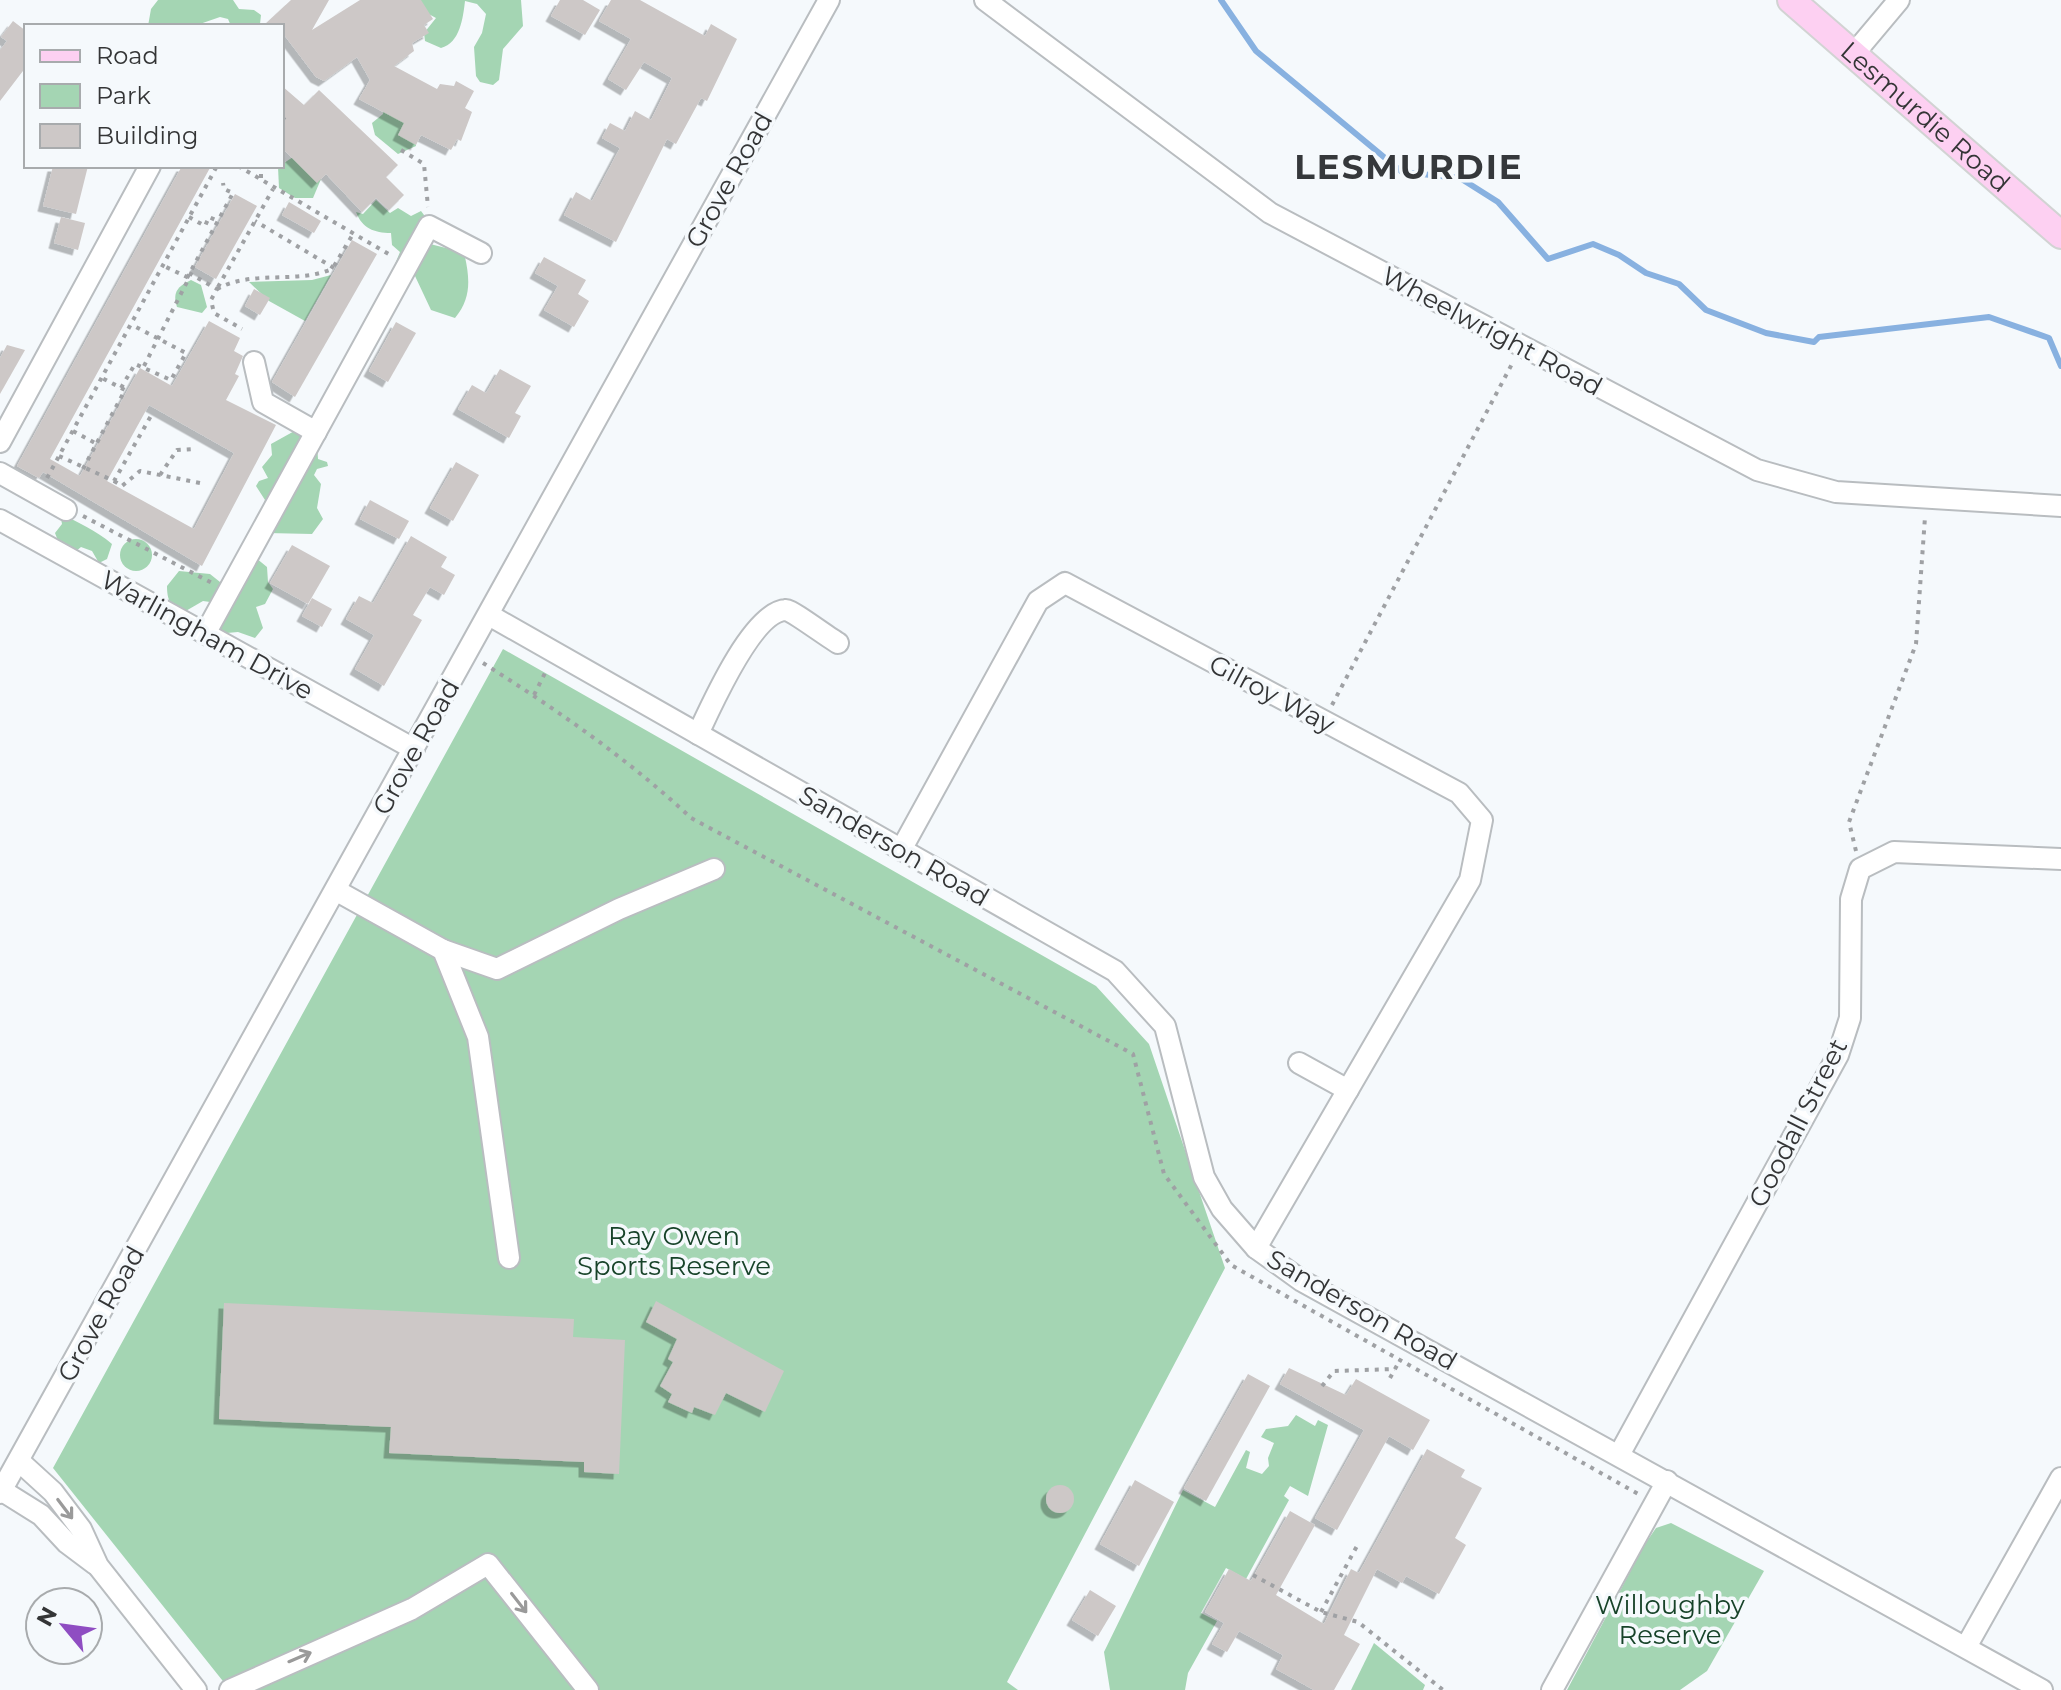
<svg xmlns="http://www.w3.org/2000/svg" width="2061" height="1690" font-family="Montserrat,sans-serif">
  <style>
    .green { fill: #a4d5b3 }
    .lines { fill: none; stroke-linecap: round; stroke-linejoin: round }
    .stream { stroke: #88b1e0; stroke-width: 6 }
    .building { fill: #cdc8c7; fill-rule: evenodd; filter: url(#shadow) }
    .minor-casing { stroke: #b9bdc0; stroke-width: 24 }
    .major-casing { stroke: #d2d3d3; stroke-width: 30 }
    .path { stroke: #9fa1a4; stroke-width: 4; stroke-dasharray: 4 6; stroke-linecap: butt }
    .minor { stroke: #fff; stroke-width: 20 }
    .major { stroke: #fdd0f2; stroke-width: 26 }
    .oneway { stroke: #9a9a9a }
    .labels { text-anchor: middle; stroke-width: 7; stroke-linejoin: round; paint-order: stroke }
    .street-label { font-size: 26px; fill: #343536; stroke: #f5f9fc }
    .park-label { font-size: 26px; fill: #174329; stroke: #f5f9fc }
    .district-label { font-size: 34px; font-weight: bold; letter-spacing: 2px; fill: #35383b; stroke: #f5f9fc }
  </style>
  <defs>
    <filter id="shadow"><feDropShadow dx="-5.5" dy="5.5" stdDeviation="0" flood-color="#0004"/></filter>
  </defs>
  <rect width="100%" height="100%" fill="#f5f9fc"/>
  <!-- green -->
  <g class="green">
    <polygon points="158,0 233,0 239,9 254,10 261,15 260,24 231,26 228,19 220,17 194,26 148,26 151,9"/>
    <path d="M418,0h103l2,26 -20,23 -4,31 -6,5 -13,-3 -4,-6 -2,-29 8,-14 4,-19 -9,-10 -12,-3c-2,17 -5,42 -24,47l-16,-7 -1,-8 12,-15 -11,-6z"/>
    <path d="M384,106c16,7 31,23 32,40l-18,8 -23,-19 -3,-12 11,-9z"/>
    <polygon points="296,155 321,179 313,198 295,198 279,188 278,167"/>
    <path d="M376,200l14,13 8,-5 13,8 10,-5 3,4 -1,16 -12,4 -5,13 15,13 3,-12 6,-5 24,6 11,7c5,23 6,42 -10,61l-24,-8 -16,-34 -20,-3 -2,-4 7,-17 -8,-7 -1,-12c-17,0 -29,-5 -35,-21l7,2z"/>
    <polygon points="331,275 305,321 269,301 249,282 312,280"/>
    <path d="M191,280l10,5 6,22 -5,6 -25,-6c-5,-15 1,-21 14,-27z"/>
    <polygon points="298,429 302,438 317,444 318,459 327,462 328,466 317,469 314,475 321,484 317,508 323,519 312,534 267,533 260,517 265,500 256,486 259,481 268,478 262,467 272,455 271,444"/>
    <path d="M60,513c18,10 36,17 52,31l-5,15 -8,4 -7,-12 -11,-4 -6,5 -15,-6 -5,-13 7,-9z"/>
    <circle cx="136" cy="555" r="16"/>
    <path d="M256,558l11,9 1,15 5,7 -8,15 -9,3 7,21 -8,10 -17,-6 -22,2 -6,-32 -7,-1 -19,11c-13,-5 -17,-11 -17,-26l12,-15 31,3 10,8z"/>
    <polygon points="503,649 1096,986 1149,1044 1225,1268 1007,1682 1018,1690 230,1690 53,1468"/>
    <polygon points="1296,1415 1315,1426 1318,1420 1328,1425 1308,1496 1290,1486 1284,1496 1289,1500 1246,1579 1226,1568 1201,1613 1217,1621 1188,1673 1185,1690 1110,1690 1104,1652 1183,1490 1215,1507 1246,1450 1250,1452 1246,1468 1262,1474 1269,1466 1268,1458 1274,1443 1261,1437 1266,1429 1288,1426"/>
    <polygon points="1671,1523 1764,1571 1707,1671 1680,1690 1567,1690 1645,1544 1656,1528"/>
    <polygon points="1374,1643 1425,1685 1423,1690 1351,1690"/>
  </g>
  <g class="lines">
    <!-- stream -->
    <polyline class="stream" points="1221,0 1256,51 1402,172 1460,178 1498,202 1548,259 1593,244 1619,255 1646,273 1679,284 1706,310 1766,333 1814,342 1819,337 1989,317 2049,338 2061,366"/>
  </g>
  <!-- building -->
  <g class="building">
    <polygon points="291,0 329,0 312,30 360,0 421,0 433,19 424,25 429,33 412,43 414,51 394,66 437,89 440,84 454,86 456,81 474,91 465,108 472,112 461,141 457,139 451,150 421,135 416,145 398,135 404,123 359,99 370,80 357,57 324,81 316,77 282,32 282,26 263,26"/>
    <polygon points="560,0 583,0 600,10 585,35 551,16"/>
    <polygon points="611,0 640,0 705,36 711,24 737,39 707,101 701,98 676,144 667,139 616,242 564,215 576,192 592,201 620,148 602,138 610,123 625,131 635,111 651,120 672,78 644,62 626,90 608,79 631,39 599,21"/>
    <polygon points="13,21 26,31 26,67 0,101 0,50 7,41 1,37"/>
    <polygon points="282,86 304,105 319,90 398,165 386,177 404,195 389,210 376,198 362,212 326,174 317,183 282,148"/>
    <polygon points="53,166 88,166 76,214 43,206"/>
    <path d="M182,166h29l-161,293 30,17 60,-108 32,18 37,-65 31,17 -6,13 9,5 -8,18 4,2 -13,24 50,25 -74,141 -159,-94 -4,6 -22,-12zM149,405l85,48 -40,76 -87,-48z"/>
    <polygon points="235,194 257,206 216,279 195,267"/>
    <polygon points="289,202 321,221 314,233 282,215"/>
    <polygon points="61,217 85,223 78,250 54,243"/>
    <polygon points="352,240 377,254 295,397 272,382"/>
    <polygon points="544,257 586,280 578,294 589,301 574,327 544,310 558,286 535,273"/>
    <polygon points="254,289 270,298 260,315 245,306"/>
    <polygon points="396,322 416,333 388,382 369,371"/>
    <polygon points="7,345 25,350 0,394 0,358"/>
    <polygon points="500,369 531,386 515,413 521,416 509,438 458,409 472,385 486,393"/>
    <polygon points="456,462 479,475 453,521 430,508"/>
    <polygon points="370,500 409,521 399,539 360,519"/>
    <polygon points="411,536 447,557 441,567 455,575 444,595 430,587 413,615 422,620 384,686 355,669 374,635 346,619 359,596 373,603"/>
    <polygon points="292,545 330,566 308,604 270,583"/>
    <polygon points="312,598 332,609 322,627 302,616"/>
    <polygon points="656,1301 784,1371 765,1412 726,1393 715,1415 694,1407 692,1413 668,1402 672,1394 660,1386 673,1362 668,1359 677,1339 646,1322"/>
    <polygon points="224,1303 574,1319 573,1337 625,1340 619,1474 584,1472 584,1462 389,1453 391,1427 219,1419"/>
    <polygon points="1289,1368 1346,1395 1356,1379 1430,1420 1413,1450 1389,1436 1337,1530 1315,1518 1364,1430 1280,1384"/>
    <polygon points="1248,1374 1270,1386 1206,1501 1184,1488"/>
    <polygon points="1427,1449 1465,1470 1461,1477 1482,1488 1455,1538 1466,1545 1439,1594 1406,1576 1402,1583 1377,1569 1344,1635 1360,1644 1334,1690 1314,1690 1276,1669 1283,1655 1239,1631 1227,1652 1212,1644 1224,1623 1205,1612 1229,1569 1251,1581 1290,1511 1315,1525 1276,1595 1324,1624 1351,1569 1359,1573"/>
    <polygon points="1135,1480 1174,1502 1139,1566 1100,1544"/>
    <circle cx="1060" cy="1499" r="14"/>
    <polygon points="1090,1590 1116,1606 1098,1636 1072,1620"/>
  </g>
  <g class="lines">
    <!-- minor casing -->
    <g class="minor-casing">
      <g id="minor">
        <polyline points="985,0 1270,213 1757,470 1836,492 2061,506"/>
        <polyline points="1852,56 1899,0"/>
        <polyline points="254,362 263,402 316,432"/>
        <polyline points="0,442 150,166"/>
        <polyline points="0,473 66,510"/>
        <polyline points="0,520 414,749"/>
        <polyline points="489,615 1115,971 1165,1026 1204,1177 1222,1209 1256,1248 1302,1281 2042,1690"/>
        <polyline points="205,634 429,226 481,253"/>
        <path d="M698,734c13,-28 55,-123 88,-124 4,-1 43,28 52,33"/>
        <polyline points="901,850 1038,601 1065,583 1459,793 1482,820 1470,880 1256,1248"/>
        <polyline points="337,891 443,950 478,1037 509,1258"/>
        <polyline points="443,950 497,969 619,909 714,869"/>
        <polyline points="1299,1063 1348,1090"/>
        <polyline points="1619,1455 1838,1055 1850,1018 1851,899 1860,869 1894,852 2061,859"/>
        <polyline points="19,1461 53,1492 81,1529 98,1566 196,1690"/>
        <polyline points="1,1490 41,1515 67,1543 95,1564"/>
        <polyline points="0,1493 829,0"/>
        <polyline points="1966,1647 2061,1478"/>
        <polyline points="230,1690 412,1609 488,1564 588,1690"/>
        <polyline points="1552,1690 1667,1481"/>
      </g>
    </g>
    <!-- major casing -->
    <g class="major-casing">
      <g id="major">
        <path id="s1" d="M1791,0l270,235"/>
      </g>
    </g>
    <!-- path -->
    <g class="path">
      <polyline points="282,120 287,115"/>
      <polyline points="401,150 424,164 428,207"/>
      <polyline points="238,166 392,256"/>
      <polyline points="261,178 261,166"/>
      <polyline points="189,217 205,226 209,217 218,221"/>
      <polyline points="334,266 353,234"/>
      <polyline points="189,273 217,289 211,300 214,313 242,329"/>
      <polyline points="187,278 233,193 224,189 223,183"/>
      <polyline points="218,287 273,189"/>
      <path d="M217,289c36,-20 81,-4 117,-21l-79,-47"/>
      <polyline points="144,366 189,278 164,266"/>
      <polyline points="121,388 135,364 171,380 186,353 132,325"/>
      <polyline points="73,431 95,443"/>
      <polyline points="59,456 114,481 152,414"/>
      <polyline points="83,469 125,390 102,378"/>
      <polyline points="160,475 177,450 193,449"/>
      <polyline points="47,478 217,166"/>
      <polyline points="114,481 122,486 140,471 205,484"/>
      <polyline points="83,516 214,584"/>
      <path d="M483,663c74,47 144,95 208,155l442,236 31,120 67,91 409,230"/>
      <polyline points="534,695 547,669"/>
      <polyline points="1332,705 1513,362"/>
      <polyline points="1856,851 1849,822 1916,644 1925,517"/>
      <polyline points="1390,1378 1400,1360"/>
      <polyline points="1322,1386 1334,1371 1395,1369"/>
      <polyline points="1253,1575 1321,1612 1358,1622 1443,1690"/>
      <polyline points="1321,1612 1357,1546"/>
    </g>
    <!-- minor -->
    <use href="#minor" class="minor"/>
    <!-- major -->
    <use href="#major" class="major"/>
  </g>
  <!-- one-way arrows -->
  <defs><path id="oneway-shaft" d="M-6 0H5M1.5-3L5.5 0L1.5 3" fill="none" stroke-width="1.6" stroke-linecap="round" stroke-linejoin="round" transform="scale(2)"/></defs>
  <g class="oneway">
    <use href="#oneway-shaft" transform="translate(65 1509) rotate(53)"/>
    <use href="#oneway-shaft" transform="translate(519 1603) rotate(52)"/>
    <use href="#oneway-shaft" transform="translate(300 1657) rotate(-23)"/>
  </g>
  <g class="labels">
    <!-- street labels -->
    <g class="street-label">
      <text dy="9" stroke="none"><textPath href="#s1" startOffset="178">Lesmurdie Road</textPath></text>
      <text transform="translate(729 180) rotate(-61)" y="9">Grove Road</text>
      <text transform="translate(1492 331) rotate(28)" y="9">Wheelwright Road</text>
      <text transform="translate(207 635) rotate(29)" y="9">Warlingham Drive</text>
      <text transform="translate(1272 694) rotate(28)" y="9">Gilroy Way</text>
      <text transform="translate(416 747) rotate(-61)" y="9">Grove Road</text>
      <text transform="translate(894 846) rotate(30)" y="9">Sanderson Road</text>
      <text transform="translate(1798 1123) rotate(-63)" y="9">Goodall Street</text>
      <text transform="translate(1362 1310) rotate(30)" y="9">Sanderson Road</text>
      <text transform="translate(101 1314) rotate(-61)" y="9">Grove Road</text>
    </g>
    <!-- park labels -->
    <g class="park-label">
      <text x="674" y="1245">Ray Owen<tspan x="674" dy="30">Sports Reserve</tspan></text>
      <text x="1670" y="1614">Willoughby<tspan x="1670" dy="30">Reserve</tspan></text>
    </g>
    <!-- district labels -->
    <g class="district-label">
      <text x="1409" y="179">LESMURDIE</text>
    </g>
  </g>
  <!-- legend -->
  <rect x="24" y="24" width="260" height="144" fill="#f5f9fc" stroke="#a8abad" stroke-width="2"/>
  <rect x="40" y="50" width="40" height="12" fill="#fdd0f2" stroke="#a8abad" stroke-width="2"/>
  <text x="96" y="64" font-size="24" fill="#343536">Road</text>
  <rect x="40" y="84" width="40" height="24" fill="#a4d5b3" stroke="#a8abad" stroke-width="2"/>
  <text x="96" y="104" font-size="24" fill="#343536">Park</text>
  <rect x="40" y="124" width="40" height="24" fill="#cdc8c7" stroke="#a8abad" stroke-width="2"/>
  <text x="96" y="144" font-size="24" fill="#343536">Building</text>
  <!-- north arrow -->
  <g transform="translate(64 1626) rotate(299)"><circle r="38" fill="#f5f9fc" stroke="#a8abad" stroke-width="2"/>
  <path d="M0-6L14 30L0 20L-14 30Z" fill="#8f4dc2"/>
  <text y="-12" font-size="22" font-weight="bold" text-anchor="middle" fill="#343536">N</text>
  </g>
</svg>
